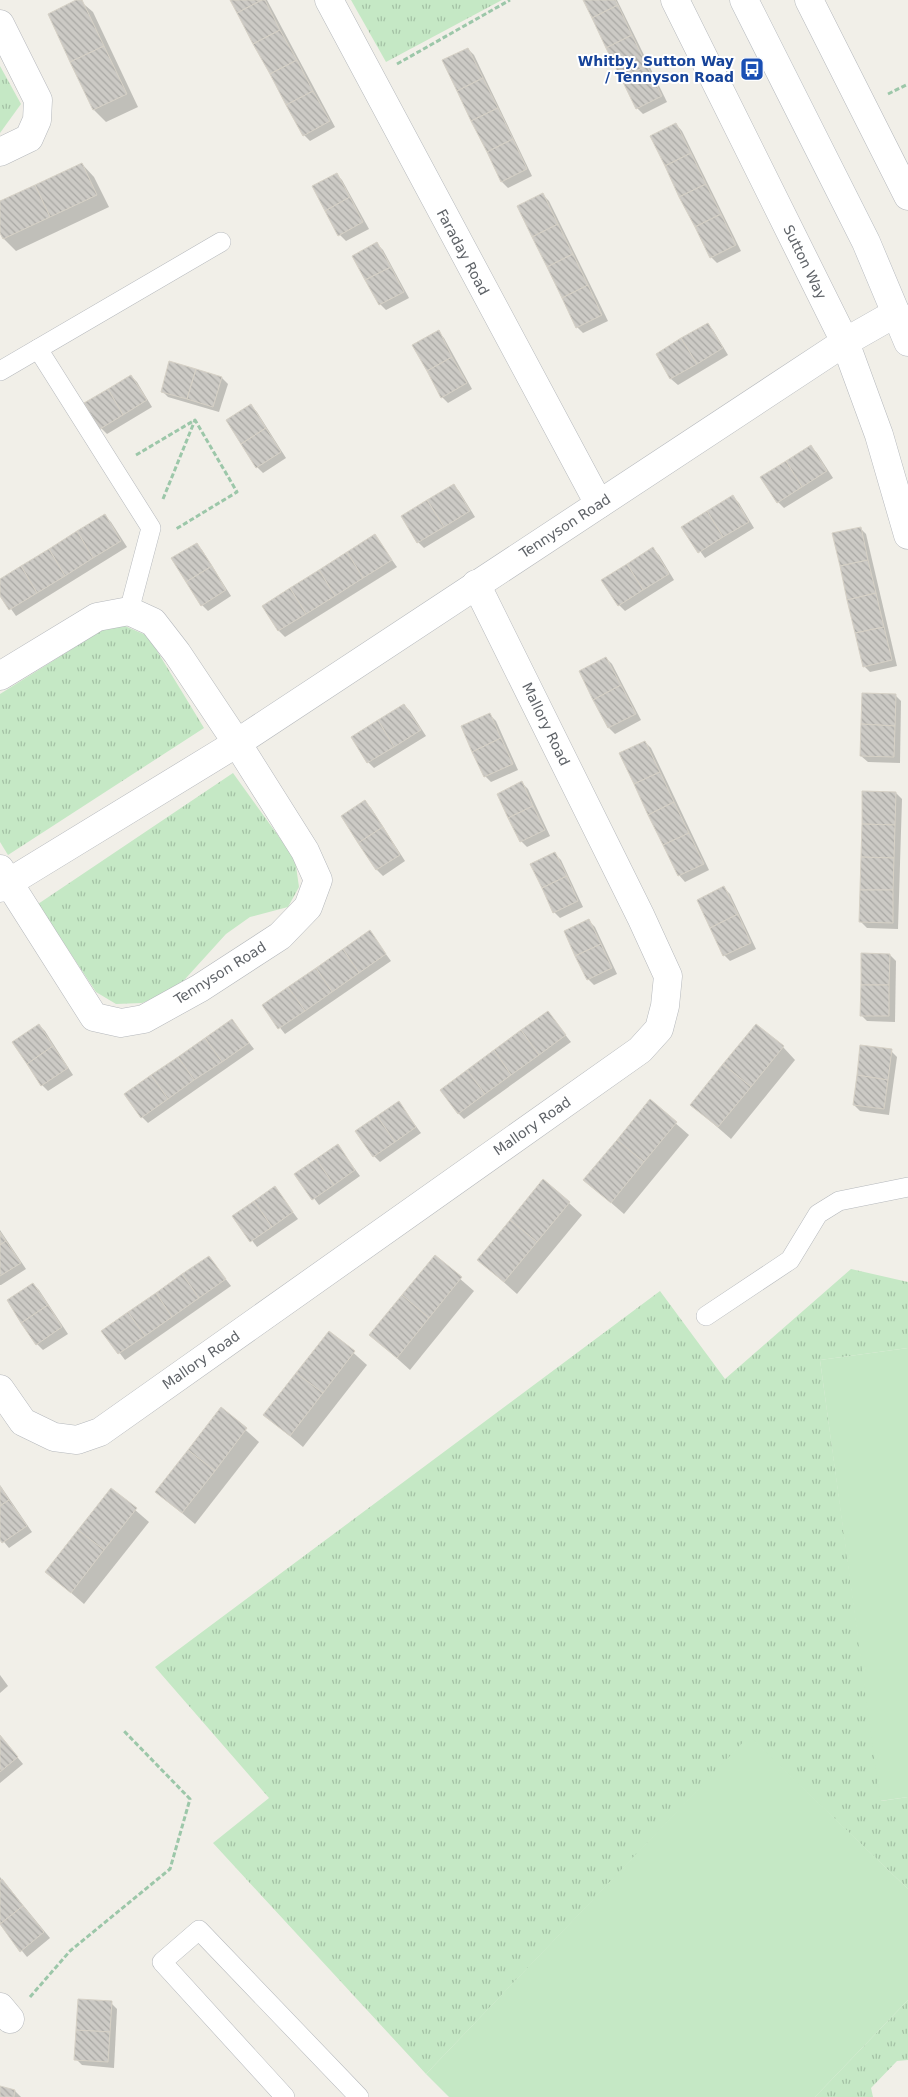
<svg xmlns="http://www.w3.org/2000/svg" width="908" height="2097" font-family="'DejaVu Sans',sans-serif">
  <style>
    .grass { fill: url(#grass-tufts) }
    .garden { fill: #c5e8c5 }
    .shadow { fill: #0003 }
    .building { fill: url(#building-back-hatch); stroke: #d6d1c6 }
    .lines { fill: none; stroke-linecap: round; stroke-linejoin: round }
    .service-casing { stroke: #b5b8bc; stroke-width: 20 }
    .minor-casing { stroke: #b5b8bc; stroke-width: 29 }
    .secondary-casing { stroke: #b6babf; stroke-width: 29 }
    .path { stroke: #9cc7a9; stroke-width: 3; stroke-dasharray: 5 2.5; stroke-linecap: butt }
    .service { stroke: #fff; stroke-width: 19 }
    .minor { stroke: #fff; stroke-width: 28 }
    .secondary { stroke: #fff; stroke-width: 28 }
    .labels { text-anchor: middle; stroke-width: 4; stroke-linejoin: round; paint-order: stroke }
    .transit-label { font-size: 14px; font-weight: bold; fill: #164399; stroke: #fff; text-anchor: end }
    .street-label { font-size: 14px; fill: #5f6368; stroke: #fff }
  </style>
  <defs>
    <pattern id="grass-tufts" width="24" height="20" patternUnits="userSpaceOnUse" patternTransform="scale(1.25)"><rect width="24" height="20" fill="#c5e8c5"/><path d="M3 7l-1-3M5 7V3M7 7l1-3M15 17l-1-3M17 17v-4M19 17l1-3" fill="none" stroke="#a3c0a4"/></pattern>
    <pattern id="building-back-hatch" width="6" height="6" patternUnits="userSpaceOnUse" patternTransform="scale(1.25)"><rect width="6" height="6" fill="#cccac5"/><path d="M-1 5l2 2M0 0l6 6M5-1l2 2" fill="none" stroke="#a9a8a4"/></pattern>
  </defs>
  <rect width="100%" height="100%" fill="#f1efe8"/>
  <!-- grass -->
  <g class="grass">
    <polygon points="351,0 502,0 386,62"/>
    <polygon points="0,66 21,104 0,133"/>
    <polygon points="125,626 148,636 204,728 8,855 0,842 0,694 104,629"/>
    <polygon points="233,773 295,859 299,887 288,907 250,917 226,934 177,988 142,1003 116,1004 96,992 38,904"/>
    <polygon points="851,1269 908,1282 908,1348 820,1360 881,1801 908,1797 908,1889 749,1737 426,2074 213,1843 269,1798 155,1667 660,1291 725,1379"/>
    <polygon points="908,2000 908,2060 897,2061 871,2088 873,2097 815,2097"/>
  </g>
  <!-- garden -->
  <g class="garden">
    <polygon points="908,1348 908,1797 880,1801 820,1360"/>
    <polygon points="749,1736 908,1889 908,2000 815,2097 449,2097 426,2074"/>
  </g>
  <!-- shadow -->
  <g class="shadow">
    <polygon points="79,0 93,12 138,107 106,122 94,110"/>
    <polygon points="231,0 267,0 335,127 310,141 304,135"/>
    <polygon points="584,0 617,0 667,102 643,114 637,108"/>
    <polygon points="468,49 474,55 532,176 508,188 502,182 443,61"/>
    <polygon points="676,124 682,131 741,251 717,263 711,257"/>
    <polygon points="82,164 94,177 109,207 16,251 4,239 0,230 0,203"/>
    <polygon points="336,174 342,180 369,229 346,241 340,235"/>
    <polygon points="543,195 549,201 608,321 583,333 577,327 519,207"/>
    <polygon points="377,244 383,250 409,298 386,310 380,304"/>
    <polygon points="707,324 713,330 728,355 678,385 671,379 657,354"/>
    <polygon points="438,332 444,338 472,389 448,403 442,397"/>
    <polygon points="131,376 137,382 152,407 107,434 101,428"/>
    <polygon points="222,378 228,384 219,412 168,397 162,391"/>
    <polygon points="251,406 257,412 286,458 263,473 257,467"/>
    <polygon points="811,447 817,453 833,478 784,508 778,502"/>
    <polygon points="453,485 459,491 475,517 424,548 418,542"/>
    <polygon points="733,497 739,503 754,528 705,558 683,527"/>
    <polygon points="105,516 111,522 127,547 16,616 0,593 0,581"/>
    <polygon points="860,528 866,534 897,666 870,672 864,666"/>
    <polygon points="375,536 397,567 285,637 279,631 263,606"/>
    <polygon points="196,544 202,550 231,596 208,611 202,605"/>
    <polygon points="653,549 659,555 674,580 625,611 619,605"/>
    <polygon points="606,658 612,664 641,720 615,734 609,728"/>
    <polygon points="895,695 901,701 900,763 868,762 861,756"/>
    <polygon points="404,705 410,711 426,736 374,768 368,762"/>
    <polygon points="490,715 496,721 518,770 491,782 485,776"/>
    <polygon points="645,742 651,748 709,870 685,882 679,875"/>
    <polygon points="522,783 528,789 550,836 527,847 521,841"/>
    <polygon points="896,793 902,799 898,929 867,928 861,922"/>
    <polygon points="365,802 371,808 405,861 383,876 377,870 342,816"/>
    <polygon points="555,854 561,860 583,907 560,918 554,912"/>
    <polygon points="724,888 730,894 756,949 730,961 724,955"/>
    <polygon points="589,921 595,927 617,974 594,985 588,979"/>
    <polygon points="370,932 391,961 285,1034 263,1006"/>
    <polygon points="890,955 896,961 895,1022 867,1021 861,1015"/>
    <polygon points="548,1013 571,1042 464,1119 458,1113"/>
    <polygon points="232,1021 254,1049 148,1123 142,1117"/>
    <polygon points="39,1025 45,1031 73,1075 48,1091 42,1085"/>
    <polygon points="783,1047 795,1060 731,1139 692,1105"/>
    <polygon points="891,1051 897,1057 889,1115 860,1111 854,1105"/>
    <polygon points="650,1101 689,1135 624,1214 585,1180"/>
    <polygon points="398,1102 421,1133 380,1162 374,1156"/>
    <polygon points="338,1146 360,1176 319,1205 296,1174"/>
    <polygon points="275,1188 298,1219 257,1247 234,1216"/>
    <polygon points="569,1203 582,1215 517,1294 479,1260"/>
    <polygon points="0,1230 26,1269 1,1285 0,1285"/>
    <polygon points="209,1257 231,1286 125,1360 103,1331"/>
    <polygon points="435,1257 474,1291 410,1370 371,1335"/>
    <polygon points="33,1284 39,1290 68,1334 43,1350 37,1344"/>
    <polygon points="330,1332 367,1365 303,1447 265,1415"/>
    <polygon points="222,1409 259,1442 195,1524 157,1492"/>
    <polygon points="0,1485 32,1532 9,1548 0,1537"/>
    <polygon points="111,1489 149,1522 84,1604 47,1572"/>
    <polygon points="0,1675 8,1686 0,1693"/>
    <polygon points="0,1736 23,1764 0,1783"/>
    <polygon points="0,1877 50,1938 27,1957 0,1924"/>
    <polygon points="111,2003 117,2009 114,2068 82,2065 76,2059"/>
    <polygon points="0,2088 15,2091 21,2097 0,2097"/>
  </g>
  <!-- building -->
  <g class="building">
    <polygon points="76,0 82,0 104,46 70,62 48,14"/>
    <polygon points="230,0 262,0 237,13"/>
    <polygon points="262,0 265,0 280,30 253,44 237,13"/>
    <polygon points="583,0 615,0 618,5 592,18"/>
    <polygon points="618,5 632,35 606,48 592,18"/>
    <polygon points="280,30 297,60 270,74 253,44"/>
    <polygon points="632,35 647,66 621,78 606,48"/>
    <polygon points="104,46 127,94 93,110 70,62"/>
    <polygon points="468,48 483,78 457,91 442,60"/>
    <polygon points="297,60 313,91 286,105 270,74"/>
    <polygon points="647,66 662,96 636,109 621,78"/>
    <polygon points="483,78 498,108 471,121 457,91"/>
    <polygon points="313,91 330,121 303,136 286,105"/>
    <polygon points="498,108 513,139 487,152 471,121"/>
    <polygon points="676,123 691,153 665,166 650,136"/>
    <polygon points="513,139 527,169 501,182 487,152"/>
    <polygon points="691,153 706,184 679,197 665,166"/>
    <polygon points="82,163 97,195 50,217 35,185"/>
    <polygon points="337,173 350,197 325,211 312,186"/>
    <polygon points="706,184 721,214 695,227 679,197"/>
    <polygon points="35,185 50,217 3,239 0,233 0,201"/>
    <polygon points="543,193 558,224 532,237 517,206"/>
    <polygon points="350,197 363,222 338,236 325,211"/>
    <polygon points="721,214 736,245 710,258 695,227"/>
    <polygon points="558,224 573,254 547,267 532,237"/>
    <polygon points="377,242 391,267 365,280 352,256"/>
    <polygon points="573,254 588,285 562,298 547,267"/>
    <polygon points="391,267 404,292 379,305 365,280"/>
    <polygon points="588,285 602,315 576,328 562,298"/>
    <polygon points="708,323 723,348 697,364 681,338"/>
    <polygon points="439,330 452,357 427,371 412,345"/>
    <polygon points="681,338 697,364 670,379 656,354"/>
    <polygon points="452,357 467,383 441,398 427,371"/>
    <polygon points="169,361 196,369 187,399 161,392"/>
    <polygon points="196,369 222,377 213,407 187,399"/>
    <polygon points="131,375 147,400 123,415 108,389"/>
    <polygon points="108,389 123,415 100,429 84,403"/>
    <polygon points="251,404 266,428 241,444 226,420"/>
    <polygon points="266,428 281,452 256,468 241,444"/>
    <polygon points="811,445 827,471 802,487 786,461"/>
    <polygon points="786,461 802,487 777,503 760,477"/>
    <polygon points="454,484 470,511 444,527 427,500"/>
    <polygon points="733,495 749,522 723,537 707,511"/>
    <polygon points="427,500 444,527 417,543 401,516"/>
    <polygon points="707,511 723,537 698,553 681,527"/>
    <polygon points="105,514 121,541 93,558 77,531"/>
    <polygon points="861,527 868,560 840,566 832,533"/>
    <polygon points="77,531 93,558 65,576 49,549"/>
    <polygon points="375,534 392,560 363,578 347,552"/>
    <polygon points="197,543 212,566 186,582 171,558"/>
    <polygon points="653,547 669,574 643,590 627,564"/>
    <polygon points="49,549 65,576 37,593 21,566"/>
    <polygon points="347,552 363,578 335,596 319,570"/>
    <polygon points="868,560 876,593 847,600 840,566"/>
    <polygon points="627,564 643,590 618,606 601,580"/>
    <polygon points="21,566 37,593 9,610 0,596 0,579"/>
    <polygon points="212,566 226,590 201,606 186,582"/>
    <polygon points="319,570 335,596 306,614 290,588"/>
    <polygon points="290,588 306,614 278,631 262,606"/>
    <polygon points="876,593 884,627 855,633 847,600"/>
    <polygon points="884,627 892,660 863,667 855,633"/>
    <polygon points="606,657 621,685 593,700 579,671"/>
    <polygon points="621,685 636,714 608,728 593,700"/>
    <polygon points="862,693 896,694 895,726 861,724"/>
    <polygon points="404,704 421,730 394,747 378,720"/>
    <polygon points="490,713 501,738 472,752 461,726"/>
    <polygon points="378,720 394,747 367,763 351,737"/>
    <polygon points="861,724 895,726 894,757 860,756"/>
    <polygon points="501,738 513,764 484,777 472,752"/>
    <polygon points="645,741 660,772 634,784 619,753"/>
    <polygon points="660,772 674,802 648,815 634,784"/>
    <polygon points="522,781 533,806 508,818 497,794"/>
    <polygon points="862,791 896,792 895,825 862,824"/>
    <polygon points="365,800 383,827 358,843 341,816"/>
    <polygon points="674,802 689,833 663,845 648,815"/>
    <polygon points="533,806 545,830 520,842 508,818"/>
    <polygon points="862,824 895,825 894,858 861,857"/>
    <polygon points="383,827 400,855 376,870 358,843"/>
    <polygon points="689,833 704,864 678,876 663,845"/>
    <polygon points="555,852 567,876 542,888 530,864"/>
    <polygon points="861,857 894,858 893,890 860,890"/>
    <polygon points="567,876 578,901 553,913 542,888"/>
    <polygon points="724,886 738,914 710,928 697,900"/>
    <polygon points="860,890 893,890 893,923 859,922"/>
    <polygon points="738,914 751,943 723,956 710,928"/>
    <polygon points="589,919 601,944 575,956 564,931"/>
    <polygon points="370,930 386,954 359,973 343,949"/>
    <polygon points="601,944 612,968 587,980 575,956"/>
    <polygon points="343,949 359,973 332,992 316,968"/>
    <polygon points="861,953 890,954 889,985 861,985"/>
    <polygon points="316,968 332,992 305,1011 288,987"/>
    <polygon points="861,985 889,985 889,1016 860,1016"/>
    <polygon points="288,987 305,1011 278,1029 262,1005"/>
    <polygon points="548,1011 566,1035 539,1055 521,1030"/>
    <polygon points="232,1019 249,1043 222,1062 205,1038"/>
    <polygon points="39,1024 53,1046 27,1064 12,1042"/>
    <polygon points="756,1024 784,1046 751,1087 723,1064"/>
    <polygon points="521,1030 539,1055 511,1075 494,1050"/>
    <polygon points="205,1038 222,1062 194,1080 178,1057"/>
    <polygon points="860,1045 892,1049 888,1080 857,1075"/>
    <polygon points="53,1046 68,1068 41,1086 27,1064"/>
    <polygon points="494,1050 511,1075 485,1094 467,1070"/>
    <polygon points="178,1057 194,1080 168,1099 151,1075"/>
    <polygon points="723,1064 751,1087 718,1127 690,1105"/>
    <polygon points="467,1070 485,1094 458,1114 440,1090"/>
    <polygon points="151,1075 168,1099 141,1118 124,1094"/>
    <polygon points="857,1075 888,1080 884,1109 853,1105"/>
    <polygon points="650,1099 677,1122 644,1162 617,1140"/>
    <polygon points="399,1101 416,1127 395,1142 377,1116"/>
    <polygon points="377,1116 395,1142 373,1157 355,1131"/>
    <polygon points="617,1140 644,1162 611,1203 583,1180"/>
    <polygon points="338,1144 355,1170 334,1185 316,1159"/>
    <polygon points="316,1159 334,1185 312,1200 294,1174"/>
    <polygon points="543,1179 570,1202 537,1242 510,1220"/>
    <polygon points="275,1186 293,1212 272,1227 254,1201"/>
    <polygon points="254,1201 272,1227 250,1242 232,1216"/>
    <polygon points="510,1220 537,1242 504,1282 477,1260"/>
    <polygon points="0,1232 6,1241 0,1245"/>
    <polygon points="6,1241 21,1263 0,1276 0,1245"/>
    <polygon points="435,1255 462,1277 429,1318 402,1295"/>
    <polygon points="209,1256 226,1279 199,1298 182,1274"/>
    <polygon points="182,1274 199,1298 172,1317 156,1293"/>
    <polygon points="33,1283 48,1305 21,1323 7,1300"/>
    <polygon points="156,1293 172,1317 145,1336 128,1312"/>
    <polygon points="402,1295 429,1318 397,1358 369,1335"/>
    <polygon points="48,1305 62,1327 36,1345 21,1323"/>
    <polygon points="128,1312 145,1336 118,1354 101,1331"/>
    <polygon points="329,1331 355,1351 323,1393 296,1373"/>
    <polygon points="296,1373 323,1393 290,1436 263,1415"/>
    <polygon points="221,1407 247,1428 215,1471 188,1450"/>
    <polygon points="188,1450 215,1471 182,1513 155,1492"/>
    <polygon points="0,1486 9,1500 0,1506"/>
    <polygon points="111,1488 137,1508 104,1550 78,1530"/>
    <polygon points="9,1500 27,1526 2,1543 0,1540 0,1506"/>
    <polygon points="78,1530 104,1550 71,1593 45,1572"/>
    <polygon points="0,1735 18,1757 0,1772"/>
    <polygon points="2,1879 23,1906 0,1924 0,1881"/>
    <polygon points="23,1906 44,1932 20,1952 0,1924"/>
    <polygon points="78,1999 112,2001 110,2032 76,2030"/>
    <polygon points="76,2030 110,2032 108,2062 74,2060"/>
    <polygon points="0,2086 15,2090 14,2097 0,2097"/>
  </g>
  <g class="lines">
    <!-- service casing -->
    <g class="service-casing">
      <g id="service">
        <polyline points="38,349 151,528 129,611"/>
        <polyline points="0,371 221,242"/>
        <polyline points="706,1316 790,1260 818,1214 839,1201 908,1187"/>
        <polyline points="285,2097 162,1962 199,1930 359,2097"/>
      </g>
    </g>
    <!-- minor casing -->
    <g class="minor-casing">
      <g id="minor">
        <polyline points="329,0 599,504"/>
        <polyline points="675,0 845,342 879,435 908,535"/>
        <polyline points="809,0 908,196"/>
        <polyline points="0,24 38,100 37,120 29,138 0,152"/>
        <polyline points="0,676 97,617 129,611 153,622 177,653 237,743 305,851 318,880 308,907 280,936 200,988 144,1019 121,1023 94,1017 0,869"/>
        <polyline points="0,888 237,743 845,342 896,313"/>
        <polyline points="0,1389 23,1422 54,1437 77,1440 100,1432 640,1050 659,1029 665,1006 668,976 641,917 476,584"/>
        <polyline points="0,2007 10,2019"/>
      </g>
    </g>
    <!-- secondary casing -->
    <g class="secondary-casing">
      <polyline id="secondary" points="744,0 866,242 908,342"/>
    </g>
    <!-- path -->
    <g class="path">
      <polyline points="397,64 510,0"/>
      <polyline points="888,94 908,84"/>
      <polyline points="136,455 195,420 237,492 176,529"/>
      <polyline points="163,499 195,420"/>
      <polyline points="30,1997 70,1951 170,1869 190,1799 123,1730"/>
    </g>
    <!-- service -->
    <use href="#service" class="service"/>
    <!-- minor -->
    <use href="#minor" class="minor"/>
    <!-- secondary -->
    <use href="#secondary" class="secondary"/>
  </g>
  <!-- icons -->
  <defs>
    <g id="bus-square" transform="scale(1.25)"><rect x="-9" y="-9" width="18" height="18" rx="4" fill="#1a4fb4" stroke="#fff"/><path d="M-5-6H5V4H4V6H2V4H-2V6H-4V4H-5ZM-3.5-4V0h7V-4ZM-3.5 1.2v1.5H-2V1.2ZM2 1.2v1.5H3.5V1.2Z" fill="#fff"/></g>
  </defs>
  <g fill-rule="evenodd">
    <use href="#bus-square" x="752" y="69"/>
  </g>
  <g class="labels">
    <!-- transit labels -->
    <g class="transit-label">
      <text x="734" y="66">Whitby, Sutton Way<tspan x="734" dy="16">/ Tennyson Road</tspan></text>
    </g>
    <!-- street labels -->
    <g class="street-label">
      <text transform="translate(463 252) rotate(62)" y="5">Faraday Road</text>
      <text transform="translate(805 262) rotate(64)" y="5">Sutton Way</text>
      <text transform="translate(565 526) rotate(-33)" y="5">Tennyson Road</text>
      <text transform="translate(546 724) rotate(64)" y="5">Mallory Road</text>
      <text transform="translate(220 973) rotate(-32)" y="5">Tennyson Road</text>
      <text transform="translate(532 1126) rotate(-35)" y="5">Mallory Road</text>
      <text transform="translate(201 1360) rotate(-35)" y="5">Mallory Road</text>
    </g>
  </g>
</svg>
